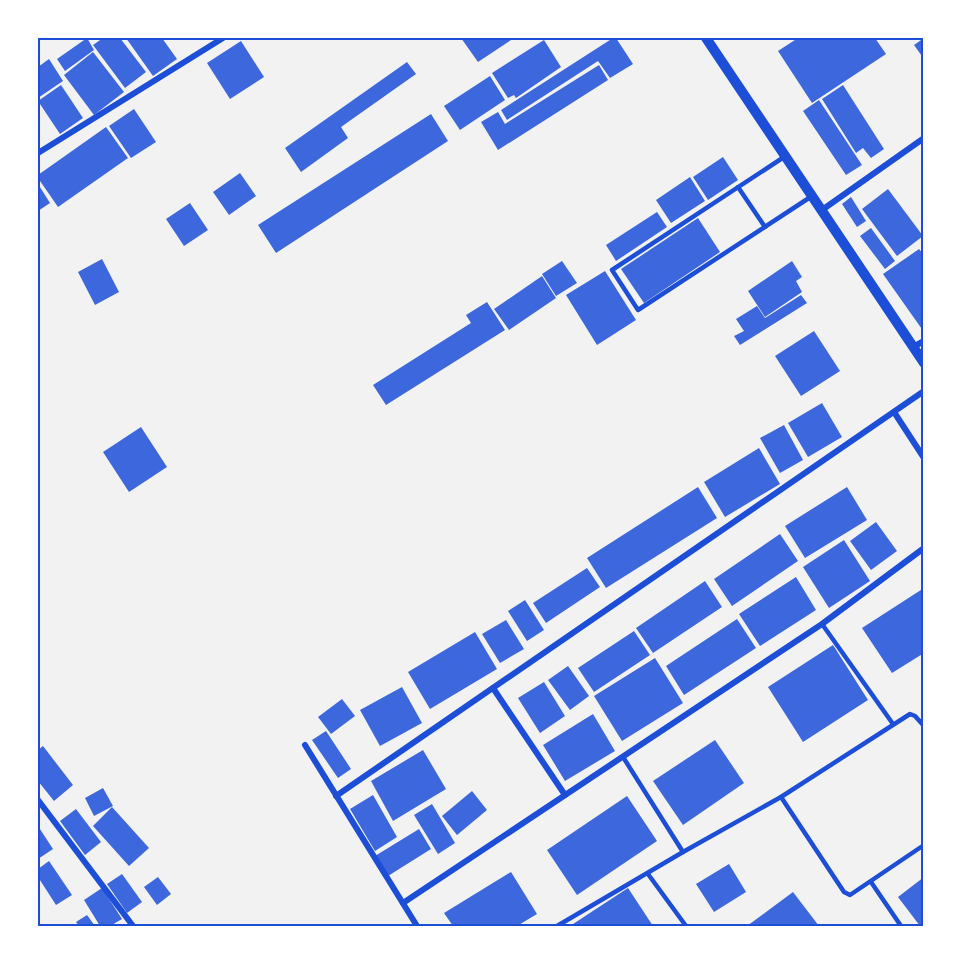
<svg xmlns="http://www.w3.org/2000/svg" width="961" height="964" font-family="'Noto Sans',sans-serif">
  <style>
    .building { fill: #3d67dc }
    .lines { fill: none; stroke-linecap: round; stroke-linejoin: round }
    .service { stroke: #1d4ed8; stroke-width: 4.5 }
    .minor { stroke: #1d4ed8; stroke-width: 6 }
    .tertiary { stroke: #1d4ed8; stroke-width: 10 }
    .neatline { fill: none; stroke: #1d4ed8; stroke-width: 2 }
  </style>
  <rect width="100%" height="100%" fill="#f2f2f2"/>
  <!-- building -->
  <g class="building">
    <polygon points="87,38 94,50 65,71 57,59"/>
    <polygon points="103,38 120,38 146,72 125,88 93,45"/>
    <polygon points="126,38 162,38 177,59 153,76"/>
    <polygon points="461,38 514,38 478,62"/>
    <polygon points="613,38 616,38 633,64 610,78 598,61 507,120 501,110"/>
    <polygon points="798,38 875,38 886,54 812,103 778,51"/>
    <polygon points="924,38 924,59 914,45"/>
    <polygon points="544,40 561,67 516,98 514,95 508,98 492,73"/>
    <polygon points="241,41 264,77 230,99 207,63"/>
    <polygon points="93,52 124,92 94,115 64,75"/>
    <polygon points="49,59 63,81 38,98 38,67"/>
    <polygon points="407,62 416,74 341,127 348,138 301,172 285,148"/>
    <polygon points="599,65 608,80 498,150 481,122 498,112 505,124"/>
    <polygon points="490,76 505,100 460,130 444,106"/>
    <polygon points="61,85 83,118 60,134 38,101"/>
    <polygon points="843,85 884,149 871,158 863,148 856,153 822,99"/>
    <polygon points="819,100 862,165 846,175 803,111"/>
    <polygon points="134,109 156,142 131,158 109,126"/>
    <polygon points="431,114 448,141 276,253 258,225"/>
    <polygon points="106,127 128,158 58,207 38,178 38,175"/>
    <polygon points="723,157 738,180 708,200 693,177"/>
    <polygon points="240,173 256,196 229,215 213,192"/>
    <polygon points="690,177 705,201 671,223 656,200"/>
    <polygon points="38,184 50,203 38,211"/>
    <polygon points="888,189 923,236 897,256 862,209"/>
    <polygon points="851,197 866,221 857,227 842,204"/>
    <polygon points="190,203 208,230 184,246 166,219"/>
    <polygon points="657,212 667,227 616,261 606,245"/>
    <polygon points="698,218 720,252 644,303 621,269"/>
    <polygon points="871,228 895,261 885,269 860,236"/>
    <polygon points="919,249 924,255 924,332 883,274"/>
    <polygon points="102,259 119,292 95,305 78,272"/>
    <polygon points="562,261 577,283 556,296 542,274"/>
    <polygon points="792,261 802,277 796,281 802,292 765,317 748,291"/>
    <polygon points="605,271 636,320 597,345 566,295"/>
    <polygon points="542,276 556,298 509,330 494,309"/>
    <polygon points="801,295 807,303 740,345 734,336 744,331 736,319 757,306 765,318"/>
    <polygon points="487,302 505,330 386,405 373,385 471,323 466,315"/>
    <polygon points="814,331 840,371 801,396 775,356"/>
    <polygon points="822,403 842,437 808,457 788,423"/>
    <polygon points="784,425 803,460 780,473 760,438"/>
    <polygon points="141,427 167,467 129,492 103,452"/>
    <polygon points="759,448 780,484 725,517 704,482"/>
    <polygon points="698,487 717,518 606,588 587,558"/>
    <polygon points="847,487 867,520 805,558 785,526"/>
    <polygon points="876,522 897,551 871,570 850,541"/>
    <polygon points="780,534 798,561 732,606 714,579"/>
    <polygon points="844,540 870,581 829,608 803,567"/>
    <polygon points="587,568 600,587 546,623 533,603"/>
    <polygon points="796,577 816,610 760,646 739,614"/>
    <polygon points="705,581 722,607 653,653 636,628"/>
    <polygon points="924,588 924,653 892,673 862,628"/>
    <polygon points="525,600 544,630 527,641 508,611"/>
    <polygon points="737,619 756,648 684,695 666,666"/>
    <polygon points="506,620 524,649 500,663 482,634"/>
    <polygon points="634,631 650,655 594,692 578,668"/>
    <polygon points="475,632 497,669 430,709 408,672"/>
    <polygon points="833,645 868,700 803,742 768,687"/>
    <polygon points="655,658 683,703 622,741 594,696"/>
    <polygon points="568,666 589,696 570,710 548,680"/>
    <polygon points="544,682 565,716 540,733 518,698"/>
    <polygon points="402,687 422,723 380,746 360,710"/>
    <polygon points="342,699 355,716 331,734 318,717"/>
    <polygon points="593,714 615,751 565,781 543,745"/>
    <polygon points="326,731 351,769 338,778 312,740"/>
    <polygon points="715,740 744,783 683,825 653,781"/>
    <polygon points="43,746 73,785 54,801 38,781 38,750"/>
    <polygon points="423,750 446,789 393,821 371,781"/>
    <polygon points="103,788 113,806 94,816 85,798"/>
    <polygon points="472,791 487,810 457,835 442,816"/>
    <polygon points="373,795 397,837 375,851 350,809"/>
    <polygon points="627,796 657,841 577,895 547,850"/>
    <polygon points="432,804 455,843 438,854 414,815"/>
    <polygon points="112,807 149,848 129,866 93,826"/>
    <polygon points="76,809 101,842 85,855 60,821"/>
    <polygon points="38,826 53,849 38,859"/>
    <polygon points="419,829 431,849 388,876 375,856"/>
    <polygon points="49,861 72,895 56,905 38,877 38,869"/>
    <polygon points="729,864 746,892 714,912 696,884"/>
    <polygon points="511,872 537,914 517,926 453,926 444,913"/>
    <polygon points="122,874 142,902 127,913 107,884"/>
    <polygon points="158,877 171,894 157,905 144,887"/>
    <polygon points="924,877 924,926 920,926 898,897"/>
    <polygon points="102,888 122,919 110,926 100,926 84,900"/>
    <polygon points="628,888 653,926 570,926"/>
    <polygon points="793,892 819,926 747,926"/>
    <polygon points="87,915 95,926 79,926 76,922"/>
  </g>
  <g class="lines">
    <!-- service -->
    <g class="service">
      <polyline points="784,157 612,270 638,310 812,196"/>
      <polyline points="738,187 765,227"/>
      <polyline points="822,624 893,724"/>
      <polyline points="623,757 683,852"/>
      <polyline points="781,797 844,892 850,895 924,845"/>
      <polyline points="648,874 686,926"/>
      <polyline points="871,882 901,926"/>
      <polyline points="557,926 683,852 781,797 910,714 915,716 924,726"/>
    </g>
    <!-- minor -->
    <g class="minor">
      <polyline points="38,153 223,38"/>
      <polyline points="822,210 924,138"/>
      <polyline points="913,347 924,341"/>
      <polyline points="894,412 924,458"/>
      <polyline points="493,688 565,795"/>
      <polyline points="305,745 417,926"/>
      <polyline points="336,796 924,391"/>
      <polyline points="38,800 133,926"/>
      <polyline points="403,903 822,624 924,548"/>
    </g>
    <!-- tertiary -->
    <polyline class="tertiary" points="706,38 924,363"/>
  </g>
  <!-- border -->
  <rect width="961" height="964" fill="none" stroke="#ffffff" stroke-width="78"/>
  <rect x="39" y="39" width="883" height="886" class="neatline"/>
</svg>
